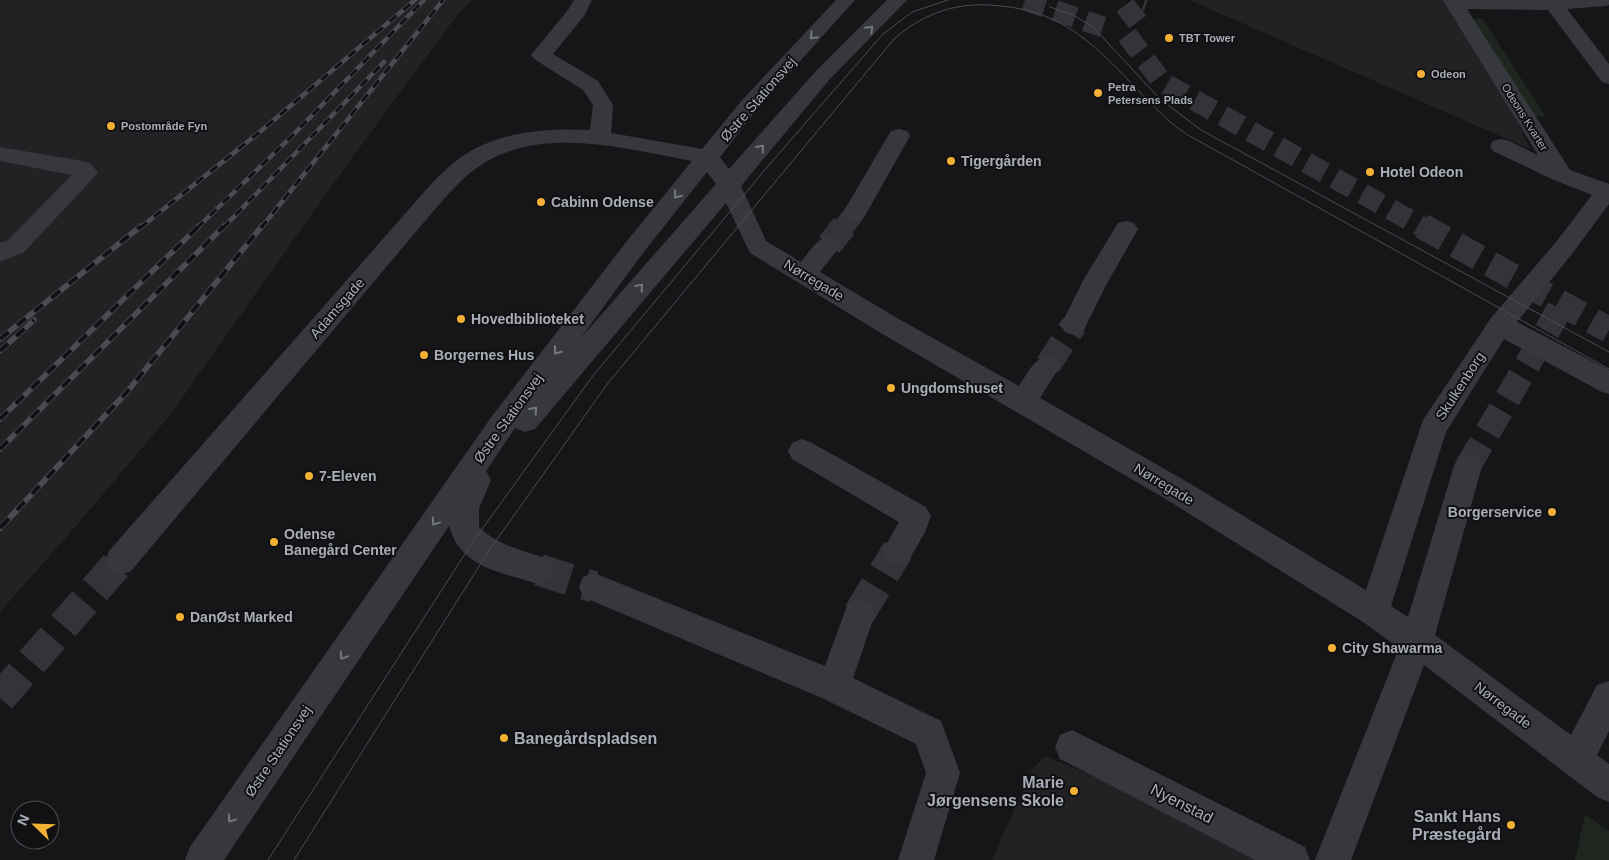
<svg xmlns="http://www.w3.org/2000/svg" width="1609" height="860" font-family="Arial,sans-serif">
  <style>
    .built { fill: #222225 }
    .green { fill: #1e261f }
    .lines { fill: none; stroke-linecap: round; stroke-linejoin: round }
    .minor-tunnel-far2 { stroke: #333438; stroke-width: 21; stroke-dasharray: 21 11; stroke-linecap: butt }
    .minor-tunnel-far1 { stroke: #333438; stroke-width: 26; stroke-dasharray: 26 13; stroke-linecap: butt }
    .minor-tunnel { stroke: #333438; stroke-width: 32; stroke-dasharray: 32 16; stroke-linecap: butt }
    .minor { fill: #37383d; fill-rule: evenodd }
    .tram { stroke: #4a4c52; stroke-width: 1 }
    .rail-far2-casing { stroke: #4a4c52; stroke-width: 4.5 }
    .rail-far1-casing { stroke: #4a4c52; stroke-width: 5.5 }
    .rail-casing { stroke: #4a4c52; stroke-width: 6 }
    .rail-far2 { stroke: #111113; stroke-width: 3; stroke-dasharray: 9; stroke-linecap: butt }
    .rail-far1 { stroke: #111113; stroke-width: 4; stroke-dasharray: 11; stroke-linecap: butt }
    .rail { stroke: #111113; stroke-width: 4.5; stroke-dasharray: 13; stroke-linecap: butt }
    .oneway { stroke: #757881 }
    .poi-dot { fill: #f2b134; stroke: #111113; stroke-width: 2 }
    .labels { text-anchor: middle; stroke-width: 4; stroke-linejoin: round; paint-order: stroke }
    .far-poi-label { font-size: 11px; font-weight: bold; fill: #a8adb8; stroke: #111113; text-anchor: start }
    .far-street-label { font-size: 11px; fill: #a8adb8; stroke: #111113 }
    .street-label { font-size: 14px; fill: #a8adb8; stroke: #111113 }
    .poi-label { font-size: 14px; font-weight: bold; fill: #a8adb8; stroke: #111113; text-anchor: start }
    .near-poi-label { font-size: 16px; font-weight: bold; fill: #a8adb8; stroke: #111113; text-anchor: end }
    .near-street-label { font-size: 16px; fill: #a8adb8; stroke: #111113 }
  </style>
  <rect width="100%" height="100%" fill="#161618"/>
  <!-- built -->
  <g class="built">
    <polygon points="0,0 471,0 452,22 338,177 170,415 76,526 0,612"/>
    <polygon points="1189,0 1461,0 1530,149"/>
    <polygon points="1046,756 1176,812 1264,860 992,860 1032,769"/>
  </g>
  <!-- green -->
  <g class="green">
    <polygon points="1469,19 1483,19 1546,117 1530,116"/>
    <polygon points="1585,814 1609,831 1609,860 1575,860"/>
  </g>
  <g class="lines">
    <!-- minor-tunnel-far2 -->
    <g class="minor-tunnel-far2">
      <polyline points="1025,0 1103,27"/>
      <polyline points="1123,20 1148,1 1145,0"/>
      <polyline points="1127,35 1162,82 1424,228"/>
      <polyline points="843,228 854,214"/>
    </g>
    <!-- minor-tunnel-far1 -->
    <g class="minor-tunnel-far1">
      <polyline points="1422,226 1609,330"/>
      <polyline points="829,245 844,226"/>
      <polyline points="1048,365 1074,325"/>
      <polyline points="1468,466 1562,305"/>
    </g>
    <!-- minor-tunnel -->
    <g class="minor-tunnel">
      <polyline points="539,570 594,587"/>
      <polyline points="859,614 898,550"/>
      <polyline points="0,698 120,561"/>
    </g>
    <!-- minor -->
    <g class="minor">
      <path d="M574,0h18l-8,16 -31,38 45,27 15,24 -2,28 91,16 41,-50 93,-99h19l-98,109 -37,48 9,12 87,-98 71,-71h20l-77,79 -89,107 25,55 35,21c11,-13 17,-29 36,-23l4,6 -21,27 77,46 122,68c10,-15 18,-35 38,-28l4,7 -21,33 144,82 182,110 57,-170 68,-102 65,-76 36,-47 -38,-15 -61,-29 -3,-5 3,-5 8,-2 8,2 29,14 -95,-155h166v5l-3,1 -39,3 42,55v20l-7,-2 -54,-72 -81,-1 103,161 39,14v20l-37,50 -55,68 92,48v24l-9,-3 -96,-52 -58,93 -55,174 17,11 46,-151 4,-9 10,-3 10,3 4,9 -47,169 136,100 26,-50 12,-4v50l-12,24 12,9v38l-12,-5 -173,-132 -73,195h-36l84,-212 -36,-26 -199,-124 -285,-166 -129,-79 -24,-50 -191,226 -10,3 -10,-4 -29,43 5,9 -12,28v19c20,20 45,23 71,33l4,10 -4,10 -11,4c-26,-8 -63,-14 -80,-37 -5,-6 -7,-14 -10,-21l-225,334h-39l5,-13 302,-431 135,-175 65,-80c-67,-12 -146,-35 -208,2 -26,16 -45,43 -65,65l-288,343 -11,4 -11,-4 -4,-10 4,-10 294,-335c18,-20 35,-42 57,-58 38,-27 86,-30 130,-28l3,-25 -10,-15 -49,-31 -3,-4 37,-45zM707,172l9,12 -136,155 63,-86z"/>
      <polygon points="899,129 907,131 910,136 866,214 862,220 854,222 846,220 842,214 891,131"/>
      <polygon points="0,147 83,161 91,164 98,173 24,252 0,262 0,243 8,240 72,175 0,161"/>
      <polygon points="1126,221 1134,223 1138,229 1105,287 1083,332 1074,335 1065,332 1061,325 1084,279 1118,223"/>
      <polygon points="802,439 812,443 926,507 931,516 925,532 909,560 898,564 887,560 883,550 899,522 792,459 788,451 792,443"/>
      <polygon points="594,573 825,666 848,603 859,599 870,603 875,614 853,678 941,721 960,773 934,860 898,860 926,773 916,744 822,698 583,597 579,587 583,577"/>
      <polygon points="1072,730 1305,847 1310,860 1255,860 1060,759 1055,747 1060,735"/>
    </g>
    <!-- tram -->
    <g class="tram">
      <polyline points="1050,7 1073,15 1093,27 1160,99 1201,130 1609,352"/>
      <polyline points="268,860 472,543 592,377 763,172 882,35 912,12 948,0"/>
      <path d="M294,860l194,-308 120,-169 286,-344c26,-23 58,-36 94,-34 71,3 102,35 149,84 16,17 32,34 51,46l421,234"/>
    </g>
    <!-- rail-far2 casing -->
    <g class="rail-far2-casing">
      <g id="rail-far2">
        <polyline points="140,228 261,131 415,0"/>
        <polyline points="197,228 293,135 424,0"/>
        <polyline points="223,228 384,62"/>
        <polyline points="261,228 443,0"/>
      </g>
    </g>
    <!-- rail-far1 casing -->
    <g class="rail-far1-casing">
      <g id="rail-far1">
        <polyline points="0,339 141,226"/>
        <polyline points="0,351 34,320"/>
        <polyline points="0,419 199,226"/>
        <polyline points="0,449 224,226"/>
        <polyline points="17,510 127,392 262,226"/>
      </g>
    </g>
    <!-- rail casing -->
    <g class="rail-casing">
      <polyline id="rail" points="0,528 18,509"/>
    </g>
    <!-- rail-far2 -->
    <use href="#rail-far2" class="rail-far2"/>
    <!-- rail-far1 -->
    <use href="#rail-far1" class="rail-far1"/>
    <!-- rail -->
    <use href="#rail" class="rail"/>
  </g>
  <!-- one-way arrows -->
  <defs><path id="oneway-chevron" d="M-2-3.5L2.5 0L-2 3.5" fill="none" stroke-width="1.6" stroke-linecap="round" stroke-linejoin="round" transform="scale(1.25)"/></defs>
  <g class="oneway">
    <use href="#oneway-chevron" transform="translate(870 29) rotate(-45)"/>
    <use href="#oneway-chevron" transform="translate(813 36) rotate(133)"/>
    <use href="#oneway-chevron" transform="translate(761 148) rotate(-49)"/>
    <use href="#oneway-chevron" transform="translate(677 195) rotate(129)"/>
    <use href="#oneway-chevron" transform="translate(640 287) rotate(-50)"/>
    <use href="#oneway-chevron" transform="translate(557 351) rotate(127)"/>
    <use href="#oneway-chevron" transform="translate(534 410) rotate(-49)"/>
    <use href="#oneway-chevron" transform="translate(435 522) rotate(124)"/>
    <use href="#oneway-chevron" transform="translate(343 656) rotate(124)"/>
    <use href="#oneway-chevron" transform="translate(231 819) rotate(124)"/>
  </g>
  <!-- markers -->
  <g class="poi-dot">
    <circle cx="1169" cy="38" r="5"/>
    <circle cx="1421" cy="74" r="5"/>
    <circle cx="1098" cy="93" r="5"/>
    <circle cx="111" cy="126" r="5"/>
    <circle cx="951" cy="161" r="5"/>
    <circle cx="1370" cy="172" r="5"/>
    <circle cx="541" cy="202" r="5"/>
    <circle cx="461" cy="319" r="5"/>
    <circle cx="424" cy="355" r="5"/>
    <circle cx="891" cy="388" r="5"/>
    <circle cx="309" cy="476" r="5"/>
    <circle cx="1552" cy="512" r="5"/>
    <circle cx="274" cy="542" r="5"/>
    <circle cx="180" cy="617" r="5"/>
    <circle cx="1332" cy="648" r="5"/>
    <circle cx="504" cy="738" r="5"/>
    <circle cx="1074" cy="791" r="5"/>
    <circle cx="1511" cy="825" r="5"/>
  </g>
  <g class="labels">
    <!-- far-poi labels -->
    <g class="far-poi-label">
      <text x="1179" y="42">TBT Tower</text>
      <text x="1431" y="78">Odeon</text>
      <text x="1108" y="91">Petra<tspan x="1108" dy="13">Petersens Plads</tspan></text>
      <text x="121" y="130">Postområde Fyn</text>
    </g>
    <!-- far-street labels -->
    <g class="far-street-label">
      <text transform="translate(1525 117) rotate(58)" y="4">Odeons Kvarter</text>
    </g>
    <!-- street labels -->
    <g class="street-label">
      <text transform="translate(758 99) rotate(-49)" y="5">Østre Stationsvej</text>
      <text transform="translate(814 280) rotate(31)" y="5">Nørregade</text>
      <text transform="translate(337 308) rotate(-49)" y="5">Adamsgade</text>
      <text transform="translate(1460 386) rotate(-57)" y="5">Skulkenborg</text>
      <text transform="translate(508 418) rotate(-54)" y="5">Østre Stationsvej</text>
      <text transform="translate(1164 484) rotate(31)" y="5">Nørregade</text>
      <text transform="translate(1503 705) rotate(37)" y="5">Nørregade</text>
      <text transform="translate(278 751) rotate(-56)" y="5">Østre Stationsvej</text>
    </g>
    <!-- poi labels -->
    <g class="poi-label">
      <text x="961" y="166">Tigergården</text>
      <text x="1380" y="177">Hotel Odeon</text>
      <text x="551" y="207">Cabinn Odense</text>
      <text x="471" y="324">Hovedbiblioteket</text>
      <text x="434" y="360">Borgernes Hus</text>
      <text x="901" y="393">Ungdomshuset</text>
      <text x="319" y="481">7-Eleven</text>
      <text x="1542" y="517" text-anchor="end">Borgerservice</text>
      <text x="284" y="539">Odense<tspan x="284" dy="16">Banegård Center</tspan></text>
      <text x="190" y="622">DanØst Marked</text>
      <text x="1342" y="653">City Shawarma</text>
    </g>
    <!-- near-poi labels -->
    <g class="near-poi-label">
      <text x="514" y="744" text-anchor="start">Banegårdspladsen</text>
      <text x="1064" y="788">Marie<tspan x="1064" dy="18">Jørgensens Skole</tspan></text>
      <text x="1501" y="822">Sankt Hans<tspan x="1501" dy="18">Præstegård</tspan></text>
    </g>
    <!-- near-street labels -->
    <g class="near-street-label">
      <text transform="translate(1182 803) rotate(27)" y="6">Nyenstad</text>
    </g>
  </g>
  <!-- north arrow -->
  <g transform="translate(35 825) rotate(293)"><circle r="24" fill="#111113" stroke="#4d4f55"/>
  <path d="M0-4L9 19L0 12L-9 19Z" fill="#f2b134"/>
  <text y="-8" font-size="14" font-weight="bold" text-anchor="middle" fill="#a8adb8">N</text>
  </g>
</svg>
